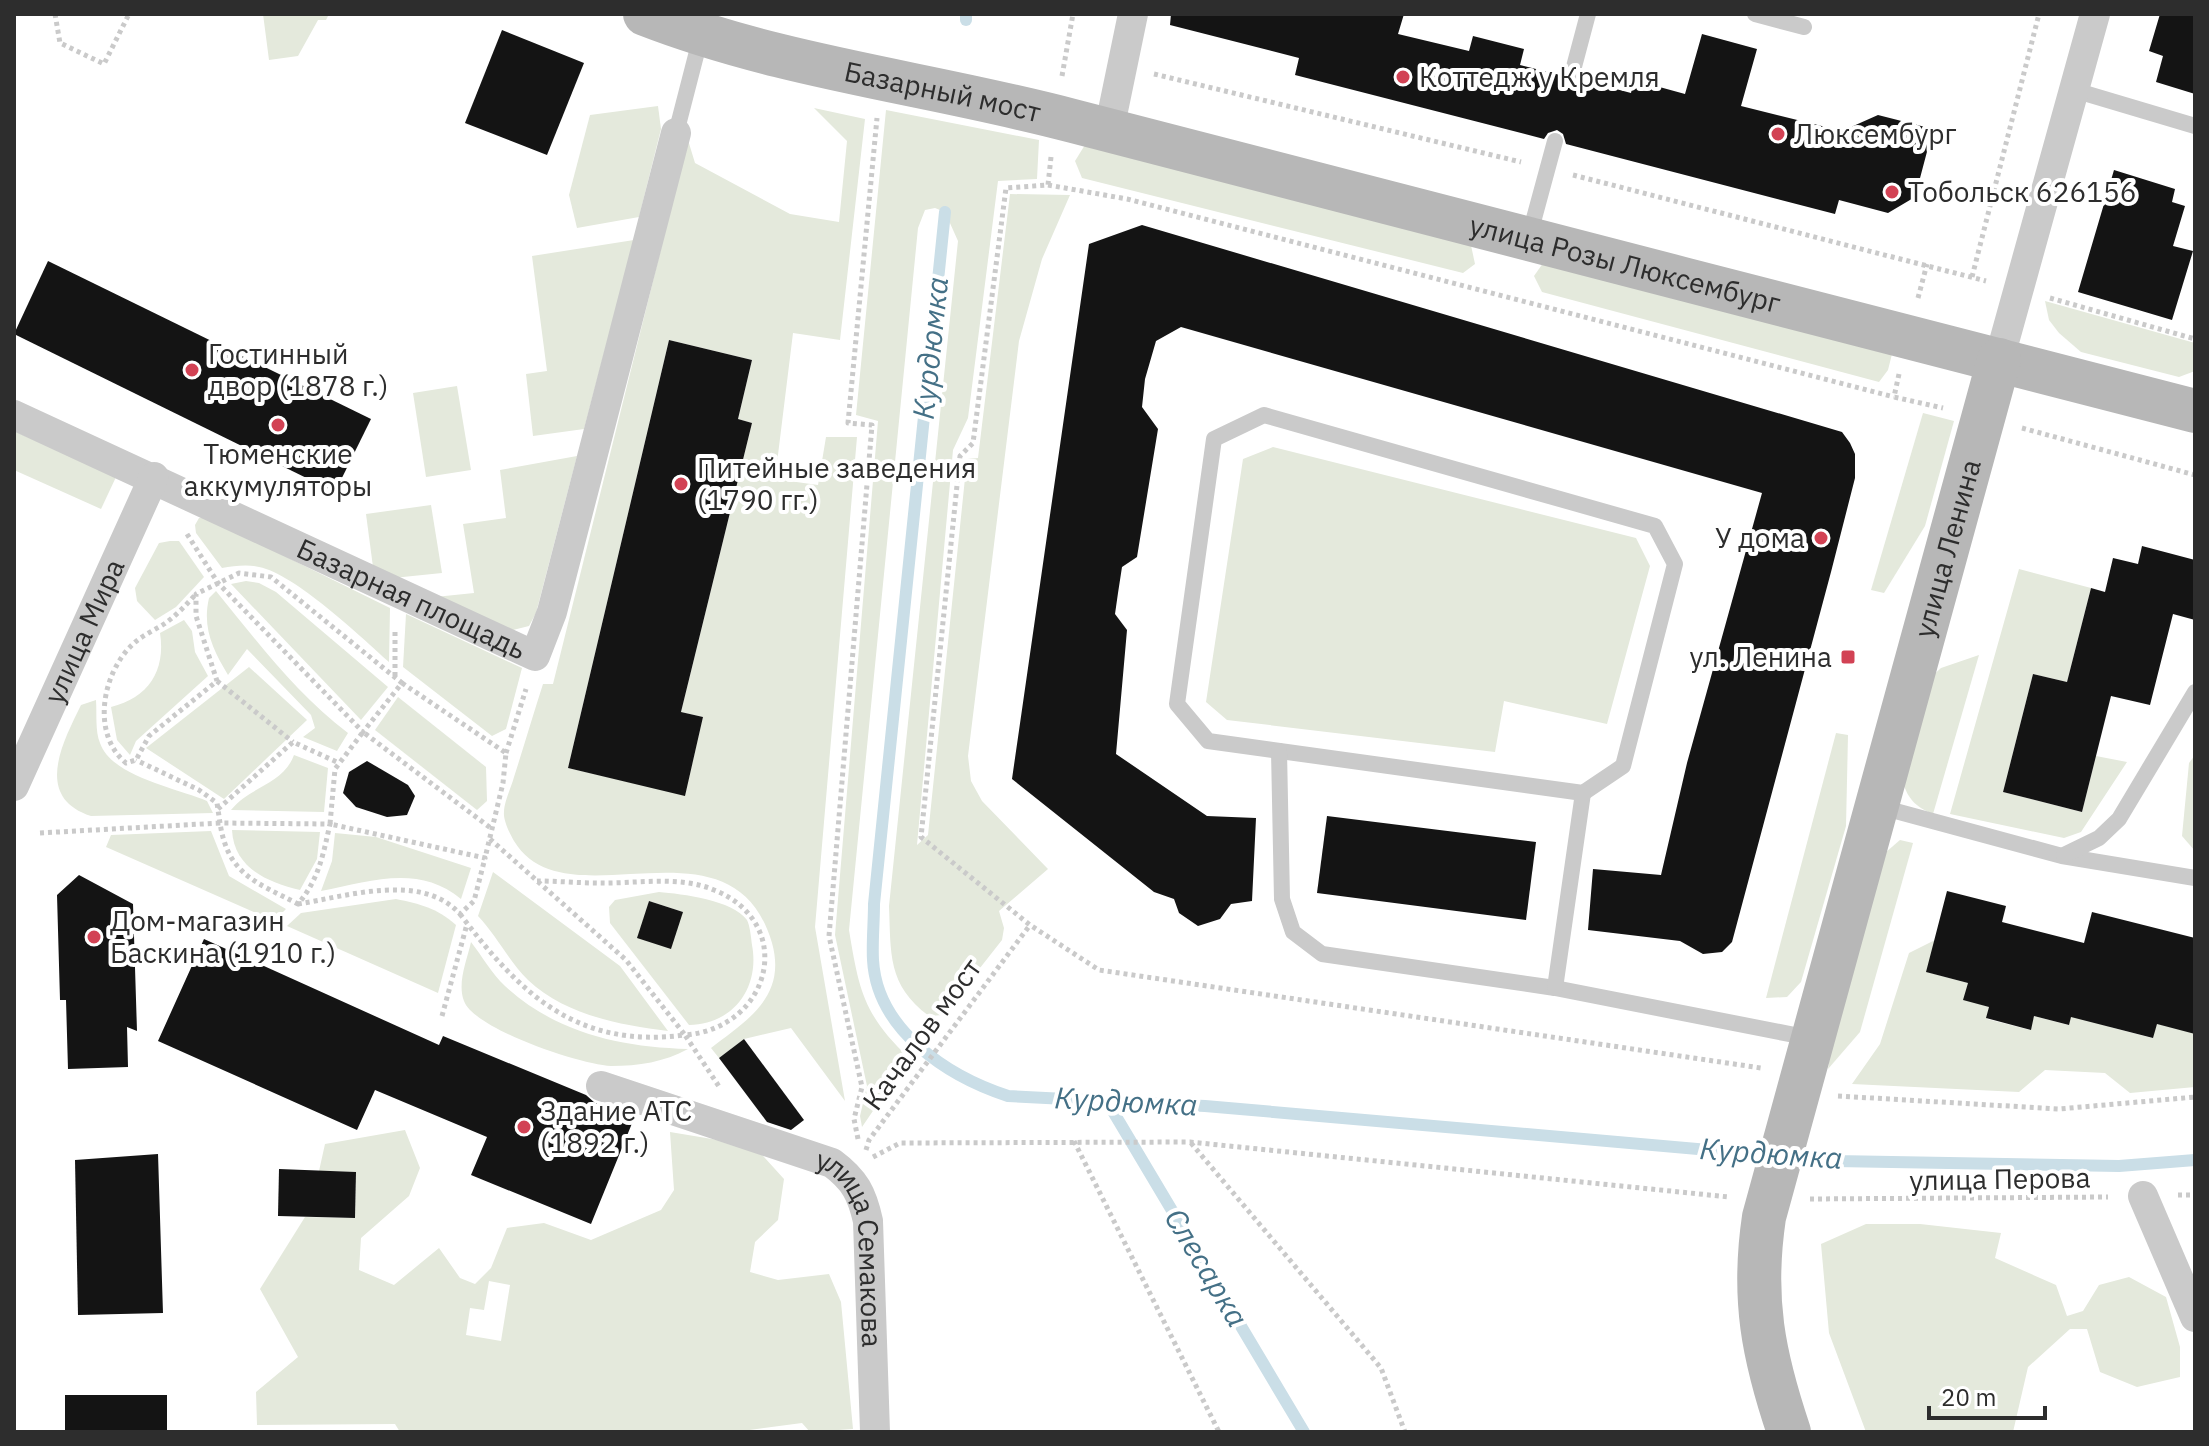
<svg xmlns="http://www.w3.org/2000/svg" width="2209" height="1446" font-family="'IBM Plex Sans',sans-serif">
  <style>
    .green { fill: #e4e9dc; fill-rule: evenodd }
    .lines { fill: none; stroke-linecap: round; stroke-linejoin: round }
    .stream { stroke: #cadee7; stroke-width: 12 }
    .building { fill: #141414 }
    .path { stroke: #cacaca; stroke-width: 5; stroke-dasharray: 4 4; stroke-linecap: butt }
    .lane { stroke: #cacaca; stroke-width: 16 }
    .street { stroke: #cacaca; stroke-width: 30 }
    .secondary { stroke: #b7b7b7; stroke-width: 44 }
    .poi-dot { fill: #d24254; stroke: #fff; stroke-width: 3 }
    .labels { text-anchor: middle; stroke-width: 8; stroke-linejoin: round; paint-order: stroke }
    .poi-label { font-size: 28px; fill: #2d2d2d; stroke: #fff; text-anchor: start }
    .street-label { font-size: 28px; fill: #2d2d2d; stroke: #fff }
    .water-label { font-size: 30px; font-style: italic; fill: #447086; stroke: #fff }
  </style>
  <rect width="100%" height="100%" fill="#fff"/>
  <!-- green -->
  <g class="green">
    <polygon points="263,14 329,14 326,20 318,20 298,56 269,60"/>
    <polygon points="658,106 661,129 639,217 577,228 569,195 590,115"/>
    <path d="M814,108l51,11 -25,221 -47,-7 -18,146 43,6 8,-48h31l-42,490 30,174 -54,-73 -47,11 -25,19 -8,-10c36,-28 76,-51 61,-105 -40,-136 -206,-16 -258,-102 -4,-7 -11,-21 -10,-29 0,-10 7,-24 10,-35 10,-31 19,-62 29,-93h10l135,-544 7,23 95,51 49,8 8,-81zM669,340l83,20 -14,59 14,4 -71,289 22,5 -18,78 -117,-27z"/>
    <path d="M886,110l153,30 -2,39 -39,2 -30,237 -15,32 -36,395 11,-10 39,-376 11,-1 32,-264 60,1 -28,64 -23,82 -51,415 3,25 11,20 66,68 -49,42 5,17 -2,12 -59,75 -14,1c-42,-31 -38,-63 -40,-110l69,-665 -13,-29 -10,-4 -10,2 -7,18 -69,702c10,61 15,85 60,128l-47,69 -2,-11 7,-30 -32,-151 43,-514 -22,-6z"/>
    <polygon points="1088,140 1469,236 1475,264 1463,273 1082,178 1075,161"/>
    <polygon points="634,240 584,429 533,436 526,374 547,371 532,256"/>
    <polygon points="1548,256 1892,354 1888,370 1879,382 1542,292 1534,276"/>
    <polygon points="2045,301 2195,343 2195,371 2179,377 2081,352 2059,333 2049,320"/>
    <polygon points="457,386 471,470 426,477 413,393"/>
    <polygon points="1923,413 1954,421 1925,526 1884,593 1871,590"/>
    <polygon points="14,431 116,477 101,509 14,470"/>
    <polygon points="1273,447 1636,538 1650,566 1607,724 1504,701 1495,752 1227,720 1206,702 1243,459"/>
    <polygon points="577,456 536,613 529,626 513,630 435,597 474,593 463,524 506,518 500,470"/>
    <polygon points="431,505 442,573 393,578 373,567 366,514"/>
    <path d="M199,518h8l183,90 -1,54c-28,-25 -94,-88 -130,-95 -12,-3 -25,-1 -37,1l-26,-35 -1,-8z"/>
    <polygon points="170,541 179,541 204,577 176,607 155,620 137,601 135,588 159,543"/>
    <polygon points="2019,569 2091,588 2067,682 2033,674 2003,792 2082,812 2096,756 2127,762 2081,832 2064,838 1950,814"/>
    <polygon points="246,581 259,583 276,592 388,687 361,720 231,584"/>
    <path d="M216,591c41,50 80,103 132,142l-11,18 -34,-14 12,-9 -4,-13 -64,-66 -19,26c-15,-25 -26,-47 -19,-77z"/>
    <polygon points="406,614 522,668 506,729 492,736 403,667"/>
    <path d="M184,620l8,11 3,21 13,24 -72,65 -6,14 -13,-15 -6,-33c37,-9 55,-36 49,-74z"/>
    <path d="M1979,655l-46,159c-18,-7 -26,-16 -31,-35l28,-101 11,-10z"/>
    <polygon points="249,667 307,720 224,799 146,748"/>
    <polygon points="398,697 486,767 487,801 477,810 375,730"/>
    <path d="M96,700c1,14 -1,31 4,43 12,34 77,45 107,58l6,12 -122,3c-58,-19 -28,-74 -10,-111z"/>
    <polygon points="1836,733 1848,735 1846,826 1801,982 1787,997 1766,998"/>
    <path d="M294,755l34,13 -4,44 -93,-2c19,-24 52,-25 63,-55z"/>
    <polygon points="2195,755 2195,851 2182,836 2189,763"/>
    <path d="M232,830l88,2 -3,27 -17,31c-33,-8 -66,-22 -68,-60z"/>
    <polygon points="211,831 229,876 286,909 274,921 106,847 111,835"/>
    <path d="M335,833l41,4 95,31 -10,31c-42,-35 -90,-18 -140,-8l11,-30z"/>
    <polygon points="1900,840 1913,843 1860,1032 1828,1069 1833,1034 1878,859"/>
    <path d="M493,872l127,94 48,65c-48,-6 -103,-16 -140,-51 -20,-20 -31,-44 -50,-64z"/>
    <path d="M659,892c23,2 74,8 88,28 3,6 4,17 5,25 8,42 -18,79 -63,80l-79,-102 -1,-16 6,-7zM649,901l34,11 -45,25z"/>
    <path d="M396,899c24,5 41,9 60,26l-18,68 -151,-67 14,-13z"/>
    <polygon points="1935,940 1927,972 1968,983 1964,999 1989,1007 1987,1019 2030,1030 2034,1016 2068,1025 2075,1002 2110,1027 2152,1038 2157,1024 2195,1023 2195,1087 2130,1093 2105,1073 2045,1070 2019,1092 1852,1084 1880,1044 1909,953"/>
    <path d="M471,942c11,14 21,32 34,44 51,47 115,61 183,63 -24,13 -49,17 -77,17 -30,-1 -137,-37 -147,-65 -7,-18 3,-41 7,-59z"/>
    <path d="M405,1130l15,38 -11,28 -48,42 -2,32 35,15 45,-37 21,30 15,6 16,-16 16,-40 37,-5 47,17 70,-30 13,-20 -4,-58 84,14 30,33 -6,41 -23,22 -5,30 28,8 51,-6 12,28 12,127 -43,3 -8,-9 -67,9h-335l-5,-8 -138,1 -1,-33 42,-35 -38,-68 45,-72 50,1 1,-46 -37,-1 6,-27zM489,1281l21,4 -9,56 -35,-6 4,-27 14,2z"/>
    <polygon points="1866,1224 1920,1224 2001,1233 1995,1258 2056,1285 2067,1316 2083,1311 2099,1285 2129,1277 2166,1297 2180,1347 2180,1377 2137,1387 2100,1372 2087,1329 2070,1329 2028,1367 2013,1432 1866,1432 1829,1333 1821,1244"/>
  </g>
  <g class="lines">
    <!-- stream -->
    <g class="stream">
      <polyline points="966,20 966,14"/>
      <path d="M945,212l-71,692c0,19 -2,38 -1,56 4,70 74,116 135,136l197,10 630,55 284,5 76,-6"/>
      <polyline points="1108,1103 1304,1432"/>
    </g>
  </g>
  <!-- building -->
  <g class="building">
    <polygon points="1171,14 1404,14 1398,34 1469,51 1473,36 1524,49 1520,65 1560,75 1561,82 1567,88 1575,88 1582,80 1631,93 1634,80 1685,94 1702,34 1757,49 1741,106 1842,131 1878,115 1933,129 1915,197 1888,213 1839,200 1835,214 1566,144 1563,134 1557,130 1548,133 1544,139 1295,75 1299,58 1170,25"/>
    <polygon points="2160,14 2195,14 2195,94 2156,82 2163,56 2149,51"/>
    <polygon points="502,30 584,63 547,155 465,123"/>
    <polygon points="2114,170 2175,189 2172,202 2185,206 2173,246 2193,251 2172,320 2078,292"/>
    <polygon points="1142,225 1842,432 1850,443 1855,454 1855,478 1831,572 1732,942 1722,952 1703,954 1680,941 1588,930 1593,869 1661,875 1687,763 1762,493 1181,327 1156,341 1145,379 1142,407 1158,429 1137,557 1122,567 1118,593 1115,614 1127,630 1116,754 1207,816 1256,818 1252,901 1231,904 1220,919 1198,926 1179,913 1174,899 1154,892 1012,779 1089,244"/>
    <polygon points="48,261 371,419 335,492 14,334"/>
    <polygon points="669,340 752,360 738,419 752,423 681,712 703,717 685,796 568,768"/>
    <polygon points="2142,546 2195,560 2195,620 2173,614 2150,705 2111,696 2082,812 2003,792 2033,674 2067,682 2091,588 2105,592 2113,558 2138,564"/>
    <polygon points="367,761 408,785 415,796 407,815 387,817 356,807 343,793 349,772"/>
    <polygon points="1327,816 1536,842 1526,920 1317,893"/>
    <polygon points="79,875 133,904 137,1031 127,1027 128,1067 68,1069 66,1000 60,1000 57,895"/>
    <polygon points="1947,891 2006,906 2002,922 2084,943 2092,912 2195,938 2195,1034 2157,1024 2153,1038 2071,1017 2069,1025 2034,1016 2031,1030 1986,1018 1989,1007 1963,1000 1968,983 1926,972"/>
    <polygon points="649,901 683,912 671,949 637,938"/>
    <polygon points="204,939 439,1045 443,1036 586,1095 595,1103 635,1116 591,1224 471,1175 487,1137 375,1090 357,1130 158,1041"/>
    <polygon points="744,1039 804,1120 791,1130 767,1122 719,1058"/>
    <polygon points="158,1154 163,1313 78,1315 75,1160"/>
    <polygon points="279,1169 356,1172 355,1218 278,1216"/>
    <rect x="65" y="1395" width="102" height="37"/>
  </g>
  <g class="lines">
    <!-- path -->
    <g class="path">
      <polyline points="55,14 60,43 104,64 129,14"/>
      <polyline points="1154,74 1521,162"/>
      <polyline points="1062,76 1073,14"/>
      <polyline points="1051,157 1048,185 1006,188 973,443 960,456 921,837 1030,925 1099,970 1761,1068"/>
      <polyline points="1573,175 1986,281"/>
      <polyline points="1048,185 1127,199 1894,397"/>
      <polyline points="1972,277 2039,14"/>
      <polyline points="1918,298 1927,264"/>
      <polyline points="2050,298 2195,339"/>
      <polyline points="1899,374 1894,397 1943,408"/>
      <polyline points="2022,428 2195,475"/>
      <path d="M187,534l31,49 145,149 39,-49 -131,-106 -32,-4 -43,21v22l21,65 -68,55 -13,24 -10,3c-35,-29 -24,-89 6,-118 9,-9 21,-14 32,-21 12,-8 22,-19 32,-30"/>
      <polyline points="395,676 395,630"/>
      <polyline points="217,681 293,742"/>
      <polyline points="402,683 506,753 503,783 485,858"/>
      <polyline points="506,753 526,689"/>
      <polyline points="218,809 293,742 339,763"/>
      <path d="M40,833l180,-10c8,52 36,59 78,81 21,-25 25,-49 32,-80l-110,-1 -3,-20 -18,-13 -63,-30"/>
      <path d="M490,839l136,121 59,75c87,-7 112,-112 29,-145 -35,-15 -79,-6 -116,-7 -20,0 -41,-2 -61,-2"/>
      <path d="M298,904c50,-8 124,-32 162,10l14,-13 11,-43 -155,-34 5,-55 28,-37 129,97"/>
      <path d="M460,914c61,81 117,135 225,121l35,53"/>
      <polyline points="442,1016 467,924"/>
      <polyline points="1838,1096 2059,1109 2195,1097"/>
      <polyline points="858,1139 854,1119 862,1087 829,936 872,425 848,423 877,118"/>
      <polyline points="1074,1141 1219,1432"/>
      <polyline points="1191,1143 1381,1368 1405,1432"/>
      <polyline points="866,1150 869,1140 1030,925"/>
      <polyline points="873,1157 900,1143 1190,1142 1729,1197"/>
      <polyline points="2178,1195 2195,1195"/>
      <polyline points="1810,1199 2108,1197"/>
    </g>
    <!-- lane -->
    <g class="lane">
      <polyline points="1755,14 1804,27"/>
      <polyline points="1571,78 1588,14"/>
      <polyline points="2074,90 2195,126"/>
      <polyline points="676,133 701,36"/>
      <polyline points="1529,237 1555,141"/>
      <polygon points="1264,415 1655,526 1675,564 1623,766 1583,793 1208,741 1177,704 1214,439"/>
      <polyline points="1279,751 1282,899 1293,932 1322,954 1555,988 1810,1038"/>
      <polyline points="1877,806 2062,856 2195,878"/>
      <polyline points="2064,855 2099,838 2119,819 2195,692"/>
      <polyline points="1555,988 1583,793"/>
    </g>
    <!-- street -->
    <g class="street">
      <polyline points="1109,130 1133,14"/>
      <polyline points="1999,360 2095,14"/>
      <path id="s1" d="M14,415l521,241 17,-44 124,-479"/>
      <path id="s2" d="M14,786l140,-309"/>
      <path id="s3" d="M601,1086l231,77c23,17 30,31 36,58l7,211"/>
      <polyline points="2143,1196 2195,1317"/>
    </g>
    <!-- secondary -->
    <g class="secondary">
      <path id="s4" d="M645,14c139,54 285,69 428,107 374,99 748,192 1122,290"/>
      <path id="s5" d="M1789,1432c-26,-77 -37,-134 -25,-215l235,-857"/>
    </g>
  </g>
  <!-- markers -->
  <g class="poi-dot">
    <circle cx="1403" cy="77" r="8"/>
    <circle cx="1778" cy="134" r="8"/>
    <circle cx="1892" cy="192" r="8"/>
    <circle cx="192" cy="370" r="8"/>
    <circle cx="278" cy="425" r="8"/>
    <circle cx="681" cy="484" r="8"/>
    <circle cx="1821" cy="538" r="8"/>
    <rect x="1840" y="649" width="16" height="16" rx="4"/>
    <circle cx="94" cy="937" r="8"/>
    <circle cx="524" cy="1127" r="8"/>
  </g>
  <g class="labels">
    <!-- poi labels -->
    <g class="poi-label">
      <text x="1419" y="87">Коттедж у Кремля</text>
      <text x="1794" y="144">Люксембург</text>
      <text x="1908" y="202">Тобольск 626156</text>
      <text x="208" y="364">Гостинный<tspan x="208" dy="32">двор (1878 г.)</tspan></text>
      <text x="278" y="464" text-anchor="middle">Тюменские<tspan x="278" dy="32">аккумуляторы</tspan></text>
      <text x="697" y="478">Питейные заведения<tspan x="697" dy="32">(1790 гг.)</tspan></text>
      <text x="1805" y="548" text-anchor="end">У дома</text>
      <text x="1832" y="667" text-anchor="end">ул. Ленина</text>
      <text x="110" y="931">Дом-магазин<tspan x="110" dy="32">Баскина (1910 г.)</tspan></text>
      <text x="540" y="1121">Здание АТС<tspan x="540" dy="32">(1892 г.)</tspan></text>
    </g>
    <!-- street labels -->
    <g class="street-label">
      <text dy="10" stroke="none"><textPath href="#s4" startOffset="308">Базарный мост</textPath></text>
      <text dy="10" stroke="none"><textPath href="#s4" startOffset="1012">улица Розы Люксембург</textPath></text>
      <text dy="10" stroke="none"><textPath href="#s5" startOffset="912">улица Ленина</textPath></text>
      <text dy="10" stroke="none"><textPath href="#s1" startOffset="438">Базарная площадь</textPath></text>
      <text dy="10" stroke="none"><textPath href="#s2" startOffset="170">улица Мира</textPath></text>
      <text transform="translate(922 1034) rotate(-54)" y="10">Качалов мост</text>
      <text transform="translate(2000 1179) rotate(-1)" y="10">улица Перова</text>
      <text dy="10" stroke="none"><textPath href="#s3" startOffset="334">улица Семакова</textPath></text>
    </g>
    <!-- water labels -->
    <g class="water-label">
      <text transform="translate(931 348) rotate(-84)" y="10">Курдюмка</text>
      <text transform="translate(1126 1102) rotate(3)" y="10">Курдюмка</text>
      <text transform="translate(1771 1154) rotate(4)" y="10">Курдюмка</text>
      <text transform="translate(1206 1268) rotate(59)" y="10">Слесарка</text>
    </g>
  </g>
  <!-- border -->
  <rect width="2209" height="1446" fill="none" stroke="#2d2d2d" stroke-width="32"/>
  <!-- scale -->
  <path d="M1929 1406v12h116v-12" fill="none" stroke="#2d2d2d" stroke-width="4"/>
  <text x="1941" y="1406" font-size="24" fill="#2d2d2d" stroke="#ffffff" stroke-width="6" paint-order="stroke">20 m</text>
</svg>
